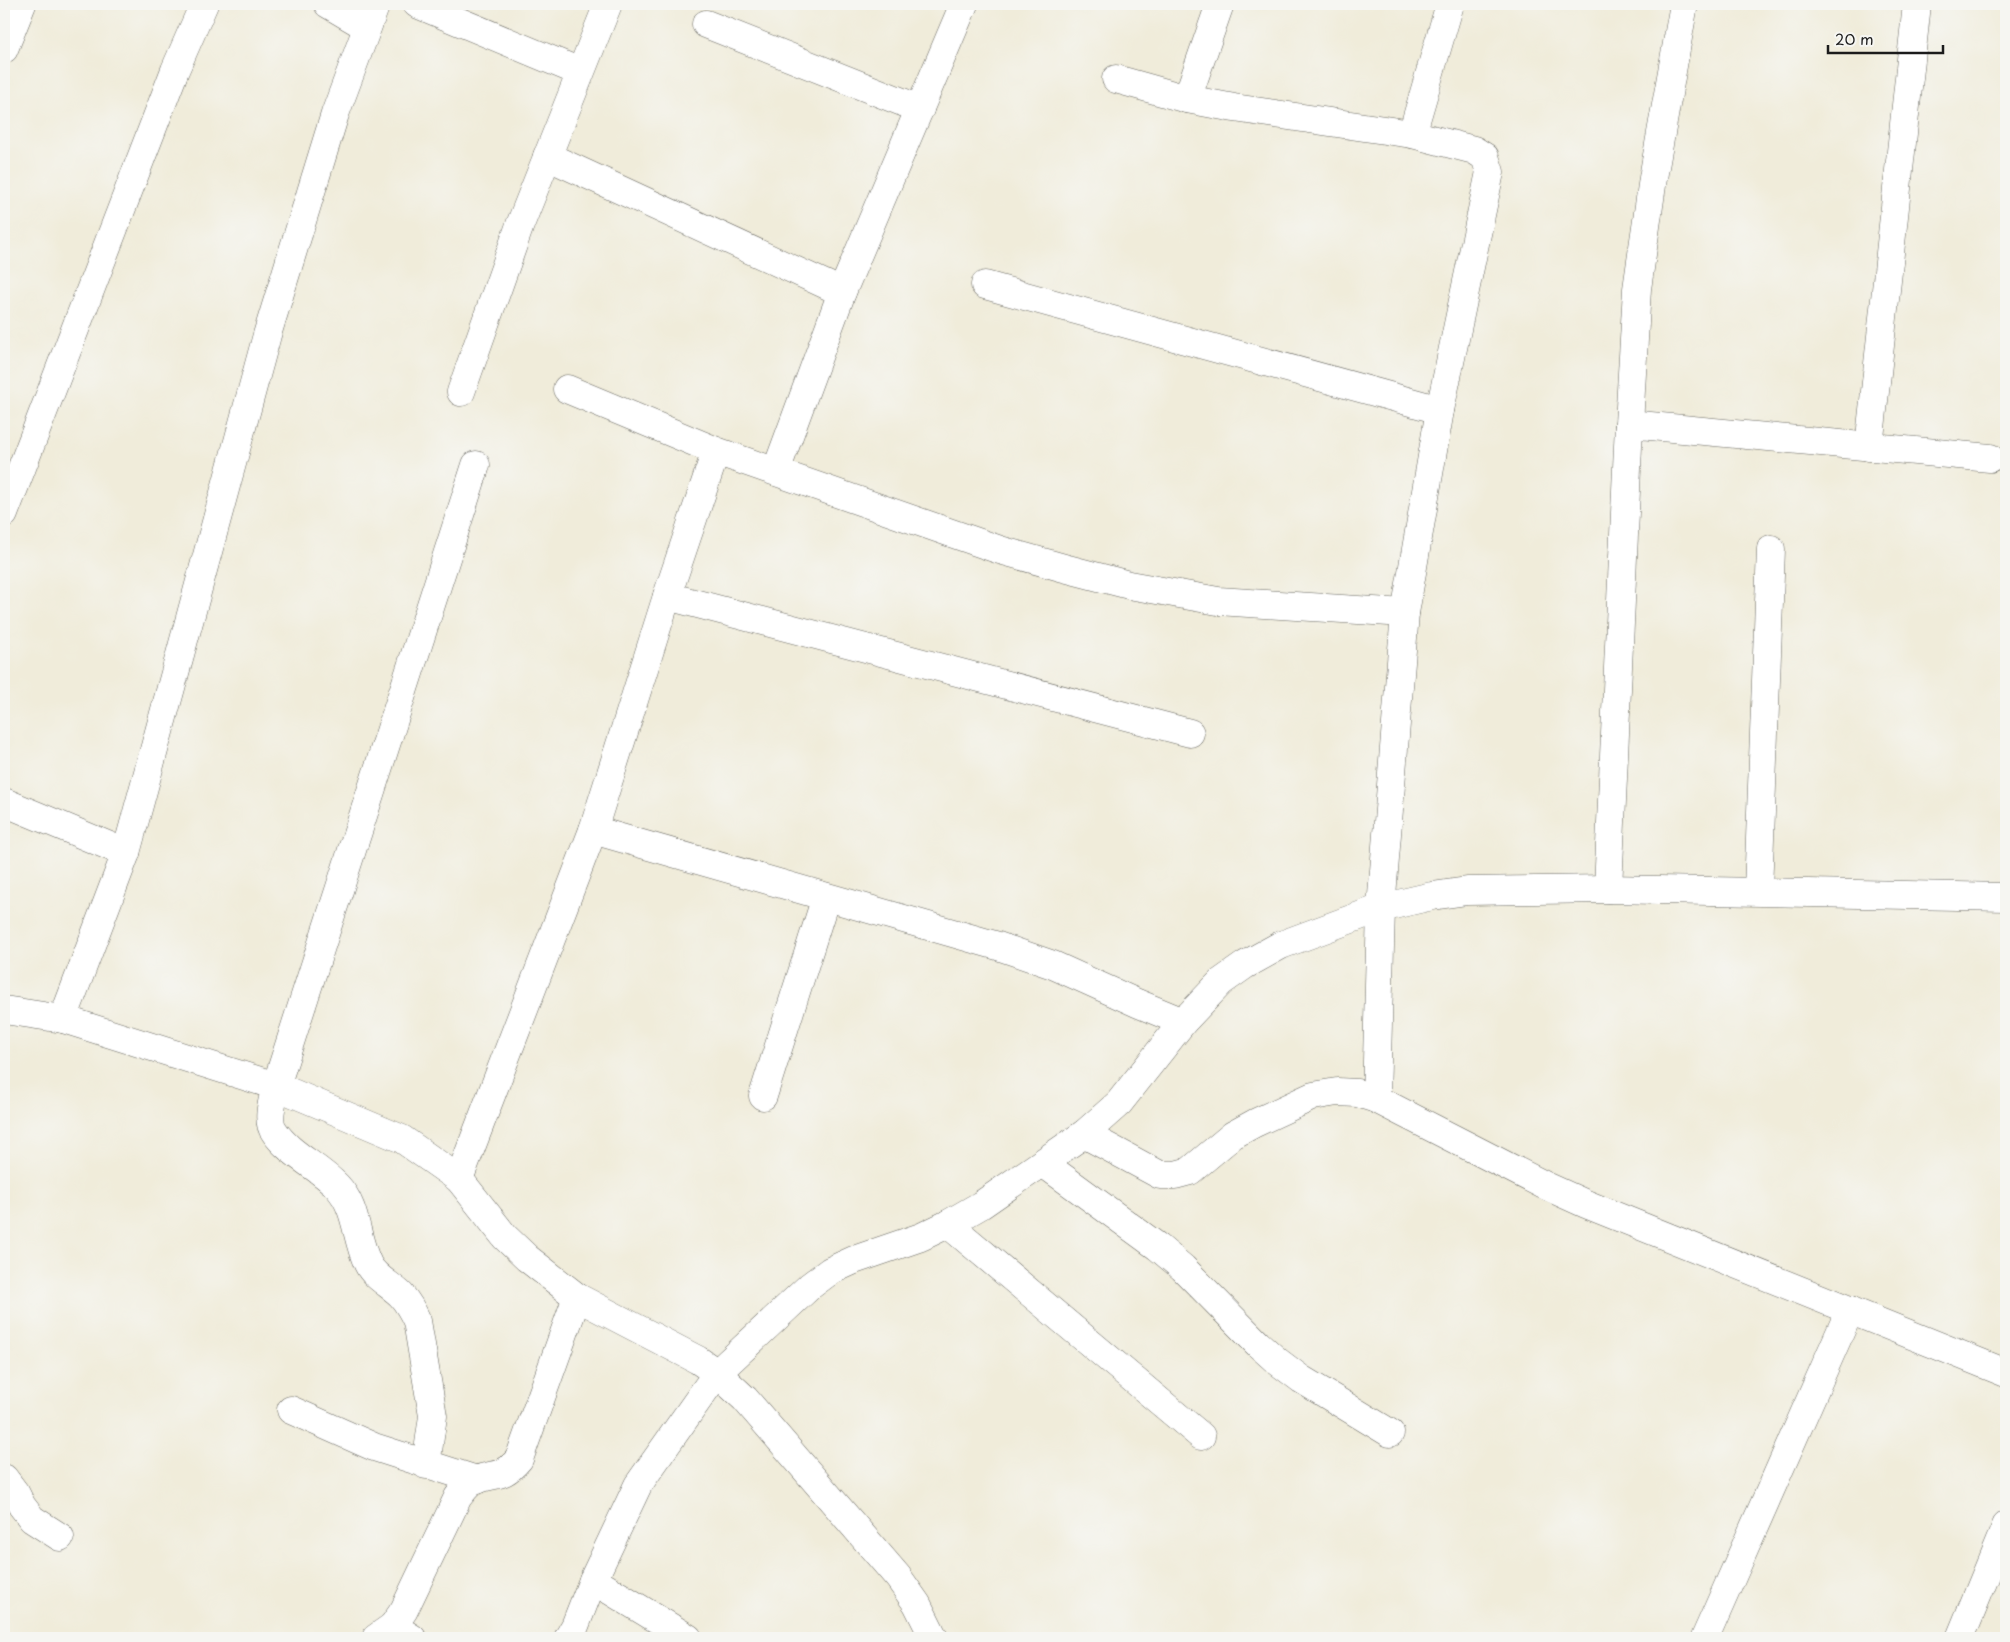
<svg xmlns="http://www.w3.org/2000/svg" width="2010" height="1642" font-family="'Playpen Sans',sans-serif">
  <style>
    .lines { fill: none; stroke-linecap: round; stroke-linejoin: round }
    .minor-casing { stroke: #66655e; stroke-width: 29 }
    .minor { stroke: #fff; stroke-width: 28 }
  </style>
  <rect width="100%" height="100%" fill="#f6f6f2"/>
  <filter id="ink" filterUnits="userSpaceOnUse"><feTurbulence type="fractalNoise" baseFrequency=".02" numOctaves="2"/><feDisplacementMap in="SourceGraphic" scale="10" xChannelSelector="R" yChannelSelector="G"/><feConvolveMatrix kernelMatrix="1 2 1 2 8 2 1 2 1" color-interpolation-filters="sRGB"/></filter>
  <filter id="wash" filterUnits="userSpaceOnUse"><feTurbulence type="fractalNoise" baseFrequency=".0096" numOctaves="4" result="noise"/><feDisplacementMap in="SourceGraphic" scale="20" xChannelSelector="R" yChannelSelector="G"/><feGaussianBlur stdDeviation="1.12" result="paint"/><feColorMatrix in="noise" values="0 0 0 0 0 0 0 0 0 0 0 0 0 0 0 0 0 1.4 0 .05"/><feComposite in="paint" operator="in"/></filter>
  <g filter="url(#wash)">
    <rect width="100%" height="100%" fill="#f0ecda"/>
  </g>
  <g filter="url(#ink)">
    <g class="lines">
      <!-- minor casing -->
      <g class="minor-casing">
        <g id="minor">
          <polyline points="328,4 367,27"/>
          <polyline points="417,4 580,72"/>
          <polyline points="706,24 920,109"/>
          <polyline points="4,49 22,4"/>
          <polyline points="1116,79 1187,99 1234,108 1412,134 1474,150 1485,157 1490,172 1440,410 1405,613 1381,908 1376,1099"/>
          <polyline points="1187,99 1220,4"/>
          <polyline points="1412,134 1450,4"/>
          <polyline points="547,156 842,292"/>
          <polyline points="985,285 1440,410"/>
          <polyline points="567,389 716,451 1000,550 1064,568 1129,585 1218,601 1405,613"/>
          <polyline points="461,392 520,225 608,4"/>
          <polyline points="1629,424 1990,458"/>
          <polyline points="1869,447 1917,4"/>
          <polyline points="776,471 842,292 964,4"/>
          <polyline points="4,514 175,70 204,4"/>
          <polyline points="667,596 1190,733"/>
          <polyline points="4,802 126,853 63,1019 4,1010"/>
          <polyline points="593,830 998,946 1053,965 1137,1003 1183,1022"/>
          <polyline points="126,853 267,335 335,114 376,4"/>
          <polyline points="1608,889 1629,424 1637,289 1653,178 1684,4"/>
          <polyline points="1758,891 1771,549"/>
          <polyline points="63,1019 276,1086 402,1139 459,1179 505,1237 527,1258 577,1297 698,1360 717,1373 745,1399 898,1577 917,1604 934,1638"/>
          <polyline points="763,1096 826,897"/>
          <polyline points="1084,1134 1160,1175 1175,1175 1190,1171 1233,1135 1255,1123 1313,1096 1337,1092 1357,1093 1376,1099 1544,1185 1586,1204 2006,1373"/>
          <polyline points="1043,1163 1158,1247 1183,1268 1258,1344 1277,1361 1301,1379 1390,1433"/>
          <polyline points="459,1179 593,830 667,596 716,451"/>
          <polyline points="948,1224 1201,1436"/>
          <polyline points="291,1410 374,1447 477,1480"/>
          <path d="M426,1465l7,-49 -16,-95c-4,-9 -9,-18 -16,-26 -10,-10 -27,-18 -33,-31 -13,-26 -10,-56 -31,-78 -19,-20 -48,-32 -63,-55 -8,-11 -1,-32 2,-45l200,-621"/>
          <polyline points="4,1478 16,1494 22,1506 32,1519 60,1537"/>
          <polyline points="593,1580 688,1638"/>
          <polyline points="393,1626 412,1638"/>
          <path d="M376,1638l17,-12 11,-16 54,-113c6,-7 10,-14 18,-17 20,-8 26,-1 43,-21l58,-162"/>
          <polyline points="568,1638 575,1626 593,1580 638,1485 717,1373 810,1286 830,1271 854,1260 921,1237 948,1224 981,1205 1084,1134 1119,1103 1183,1022 1221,982 1245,965 1281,945 1381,908 1432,896 1467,891 1608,889 2006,897"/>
          <polyline points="1705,1638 1850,1310"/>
          <polyline points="1960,1638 2006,1526"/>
        </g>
      </g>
      <!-- minor -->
      <use href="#minor" class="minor"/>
    </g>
  </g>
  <!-- margin -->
  <rect width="2010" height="1642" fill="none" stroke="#f6f6f2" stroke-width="20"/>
  <!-- scale -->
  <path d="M1828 45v8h115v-8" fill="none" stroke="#1c1c1c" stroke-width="2.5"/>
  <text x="1835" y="45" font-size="15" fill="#1c1c1c" stroke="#f6f6f2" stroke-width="4" paint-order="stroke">20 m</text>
</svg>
